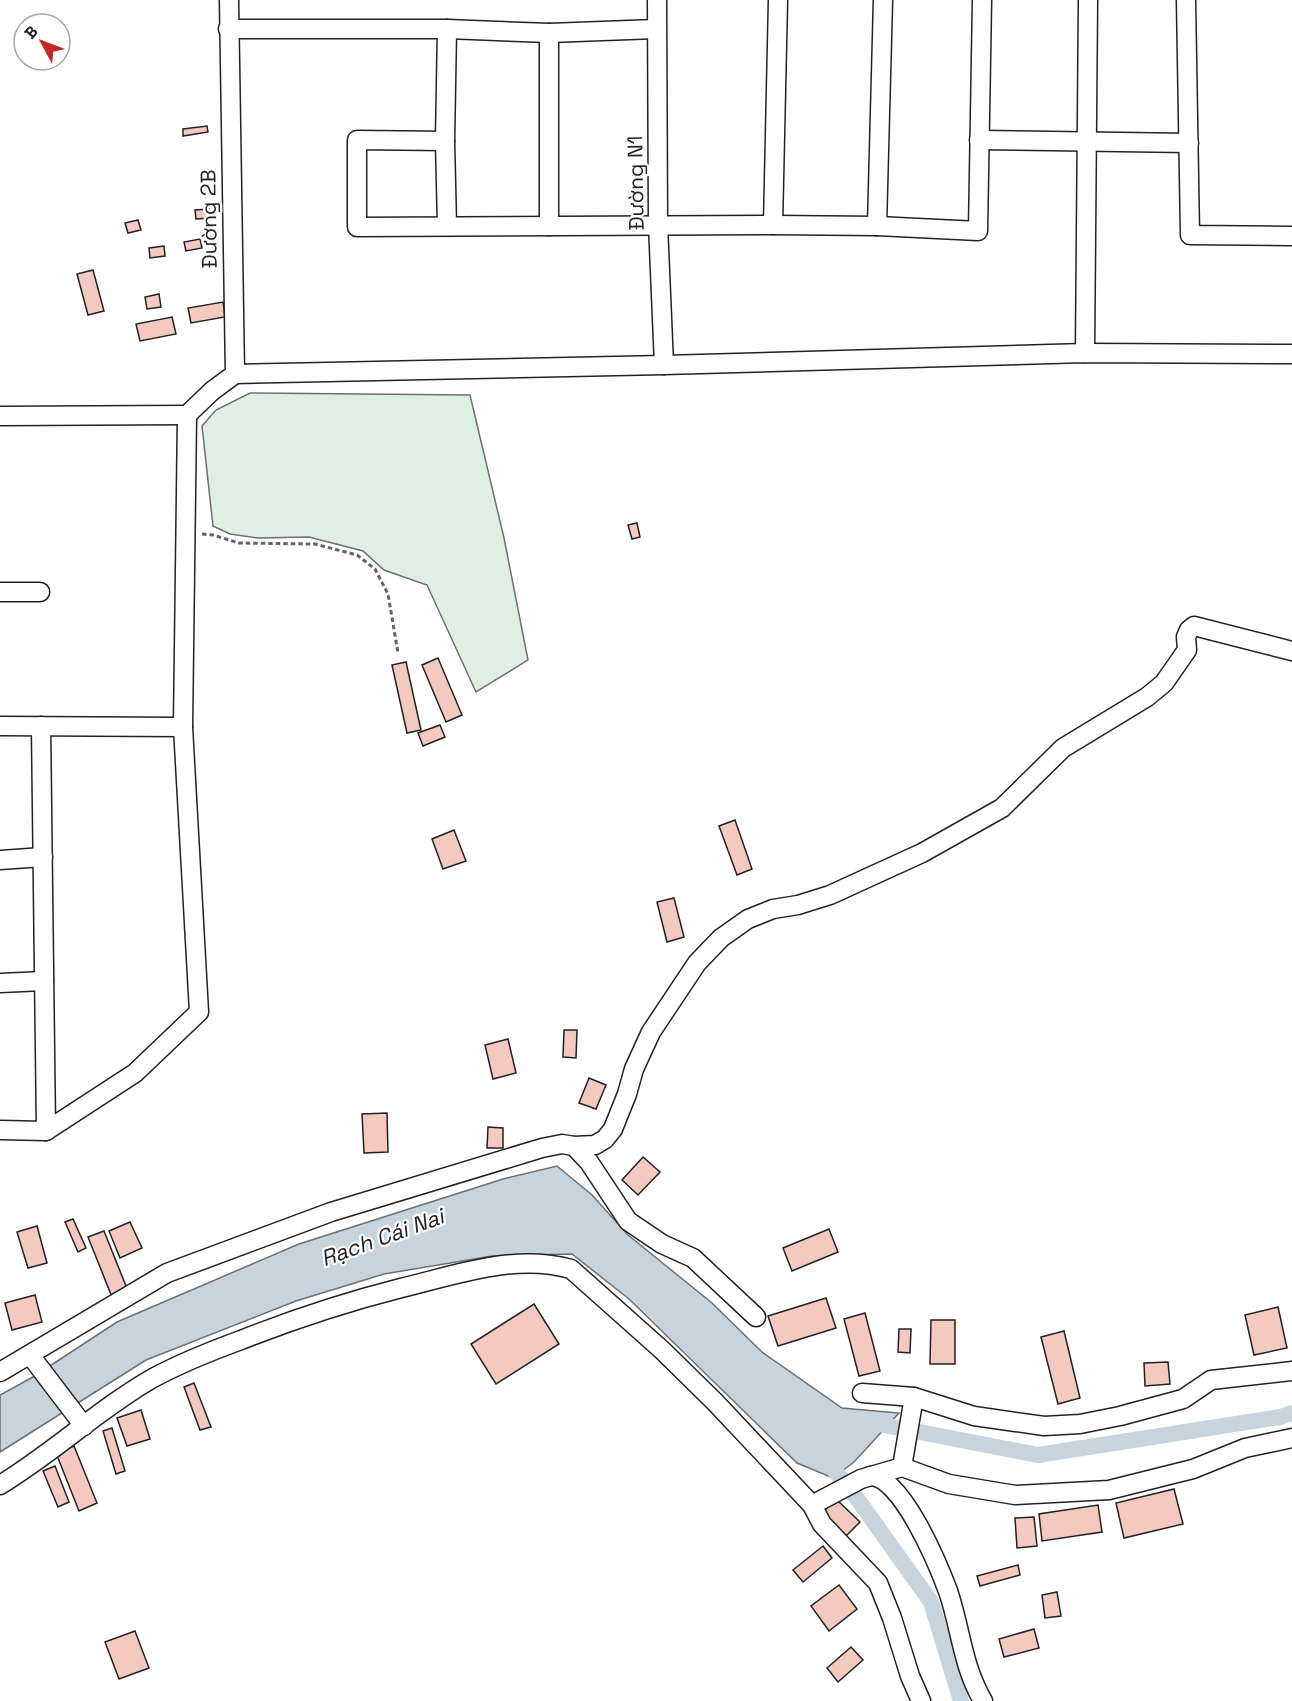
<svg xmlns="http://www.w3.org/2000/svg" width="1292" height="1701" font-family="'Space Grotesk',sans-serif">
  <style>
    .green { fill: #e0efe3; stroke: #6f6f6f; stroke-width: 1.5 }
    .water { fill: #c7d3dd; stroke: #6f6f6f; stroke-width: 1.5 }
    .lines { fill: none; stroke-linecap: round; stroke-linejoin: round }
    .canal { stroke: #c7d3dd; stroke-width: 16 }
    .building { fill: #f3c9c0; stroke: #222; stroke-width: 1.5 }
    .minor-casing { stroke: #222; stroke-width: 21 }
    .path { stroke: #646464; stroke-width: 3; stroke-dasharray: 4.5 3; stroke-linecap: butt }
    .minor { stroke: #fff; stroke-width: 18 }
    .labels { text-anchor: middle; stroke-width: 4.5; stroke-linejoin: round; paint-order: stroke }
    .street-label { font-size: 21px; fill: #222; stroke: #fff }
    .water-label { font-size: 22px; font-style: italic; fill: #222; stroke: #fff }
  </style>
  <rect width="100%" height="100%" fill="#fff"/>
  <!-- green -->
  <polygon class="green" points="250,393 470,395 504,538 528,660 476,692 427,585 384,570 363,551 309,537 258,538 230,534 213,526 202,426 216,410"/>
  <!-- water -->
  <polygon class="water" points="557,1166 592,1195 628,1235 712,1303 762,1352 842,1408 899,1413 854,1462 833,1478 797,1463 629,1299 572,1254 492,1256 384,1274 296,1301 146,1360 0,1452 0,1395 33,1377 117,1322 299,1244 503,1179"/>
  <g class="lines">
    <!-- canal -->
    <g class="canal">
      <polyline points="868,1422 1038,1455 1280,1417 1292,1413"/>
      <polyline points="824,1458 851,1490 931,1602 961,1701"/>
    </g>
  </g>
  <!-- building -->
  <g class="building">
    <polygon points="207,126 208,132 183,136 183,129"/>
    <polygon points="209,209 210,218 196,219 195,210"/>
    <polygon points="138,220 141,230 128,233 125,223"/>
    <polygon points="200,239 202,248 186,251 184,242"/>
    <polygon points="164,246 165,256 150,258 149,248"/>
    <polygon points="93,270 104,311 88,315 77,274"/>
    <polygon points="159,294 161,307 147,309 145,297"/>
    <polygon points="223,302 225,317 191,323 188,308"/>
    <polygon points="172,317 176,334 140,341 136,324"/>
    <polygon points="637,523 640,537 632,539 628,525"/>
    <polygon points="438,658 462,715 446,722 422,665"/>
    <polygon points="406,662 421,730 407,733 392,665"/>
    <polygon points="440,725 445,737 423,746 418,733"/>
    <polygon points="735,820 752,869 737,875 719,826"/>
    <polygon points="454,830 466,861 443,869 432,839"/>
    <polygon points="674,898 684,937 667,942 657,902"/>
    <polygon points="564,1030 577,1030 576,1058 563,1057"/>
    <polygon points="508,1039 516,1073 493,1079 485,1045"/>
    <polygon points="589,1078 606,1085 596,1109 579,1103"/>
    <polygon points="387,1113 388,1152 364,1153 362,1114"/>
    <polygon points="488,1127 503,1128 503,1148 487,1148"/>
    <polygon points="643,1157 660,1172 638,1195 622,1180"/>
    <polygon points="73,1219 86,1248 78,1252 65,1222"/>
    <polygon points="130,1222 142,1248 120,1258 109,1231"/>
    <polygon points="37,1226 47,1263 28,1268 17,1232"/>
    <polygon points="829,1229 838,1252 792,1271 783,1248"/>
    <polygon points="104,1231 128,1291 112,1297 88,1237"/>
    <polygon points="35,1295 42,1322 12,1330 5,1303"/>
    <polygon points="826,1298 836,1328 778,1346 768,1316"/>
    <polygon points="534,1304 559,1344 496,1384 471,1344"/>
    <polygon points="1278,1307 1287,1348 1254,1355 1245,1315"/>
    <polygon points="865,1313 880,1371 859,1376 844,1319"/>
    <polygon points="931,1320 955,1320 955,1364 930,1364"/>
    <polygon points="899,1329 911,1329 910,1353 898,1352"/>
    <polygon points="1064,1331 1080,1398 1058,1404 1041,1337"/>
    <polygon points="1168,1362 1170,1384 1145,1386 1144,1363"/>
    <polygon points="194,1383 211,1427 200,1430 184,1387"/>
    <polygon points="141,1410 150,1439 127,1446 117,1418"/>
    <polygon points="112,1428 125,1471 116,1474 103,1431"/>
    <polygon points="74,1446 97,1503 79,1511 56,1453"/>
    <polygon points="55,1466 69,1502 58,1507 43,1471"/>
    <polygon points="1174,1489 1183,1524 1124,1538 1116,1503"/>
    <polygon points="836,1499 860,1522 846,1536 823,1512"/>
    <polygon points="1098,1505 1102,1532 1042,1541 1039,1514"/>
    <polygon points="1034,1517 1037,1546 1017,1548 1015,1518"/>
    <polygon points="823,1546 832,1558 803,1582 793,1570"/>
    <polygon points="1018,1565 1020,1575 980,1586 977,1576"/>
    <polygon points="839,1585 857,1609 829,1631 811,1606"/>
    <polygon points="1057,1592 1061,1616 1045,1618 1042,1595"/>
    <polygon points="1034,1629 1039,1648 1004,1657 999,1639"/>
    <polygon points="135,1631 149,1668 119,1679 105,1642"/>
    <polygon points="851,1647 863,1660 838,1682 827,1668"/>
  </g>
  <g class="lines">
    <!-- minor casing -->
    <g class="minor-casing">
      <g id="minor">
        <polyline points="657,0 658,224 664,365"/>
        <polyline points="1186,0 1190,235 1292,236"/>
        <polyline points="228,29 447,29 549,33 656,29"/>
        <polyline points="447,29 445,141 357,140 357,227 773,225 877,226 978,231 982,0"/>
        <polyline points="979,140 1189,143"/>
        <polyline points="445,141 447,226"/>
        <polyline points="773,225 778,0"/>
        <polyline points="549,226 549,33"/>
        <polyline points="877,226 883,0"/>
        <polyline points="1085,353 1088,0"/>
        <polyline points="235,374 664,365 1085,353 1292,354"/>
        <polyline points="187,415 212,391 235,374 229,0"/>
        <polyline points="0,416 187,415"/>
        <polyline points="0,592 40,592"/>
        <polyline points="0,726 183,727"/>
        <polyline points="41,726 46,1131"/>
        <polyline points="0,860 43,857"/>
        <polyline points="0,983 44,981"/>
        <polyline points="0,1130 46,1131 135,1073 199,1012 183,727 187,415"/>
        <polyline points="574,1146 589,1162 628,1221 662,1244 693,1258 756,1317"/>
        <polyline points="30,1355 84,1426"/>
        <polyline points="0,1372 167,1273 331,1212 542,1148 562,1144 574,1146 595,1145 605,1139 613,1129 627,1094 634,1069 651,1032 697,963 721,938 748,919 773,909 798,905 830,895 922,853 1002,808 1063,748 1147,697 1164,683 1187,650 1186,637 1189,630 1194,626 1292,651"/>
        <polyline points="862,1393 914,1397 974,1416 1044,1426 1080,1424 1120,1416 1183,1399 1211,1380 1292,1371"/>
        <polyline points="902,1467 949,1484 1015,1495 1109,1490 1193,1469 1245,1448 1292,1438"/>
        <path d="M870,1476c31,-1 68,88 78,115 13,38 14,74 35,110"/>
        <path d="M0,1485c53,-32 99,-76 153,-107 28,-15 58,-27 88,-38 53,-21 105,-38 160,-52 55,-13 114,-35 170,-19l91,81 53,52 97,103 10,19 56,59 14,35 18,58 11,25"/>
        <polyline points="812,1505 861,1479 902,1467 914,1397"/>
      </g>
    </g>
    <!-- path -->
    <polyline class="path" points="202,534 213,535 239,543 315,544 357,555 375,569 388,594 398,653"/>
    <!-- minor -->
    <use href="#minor" class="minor"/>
  </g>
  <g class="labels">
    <!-- street labels -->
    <g class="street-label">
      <text transform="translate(636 183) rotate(-91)" y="7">Đường N1</text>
      <text transform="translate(209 219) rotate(-91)" y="7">Đường 2B</text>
    </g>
    <!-- water labels -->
    <g class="water-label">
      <text transform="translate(382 1237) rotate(-20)" y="8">Rạch Cái Nai</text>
    </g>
  </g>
  <!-- north arrow -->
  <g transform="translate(42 42) rotate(311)"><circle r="28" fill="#ffffff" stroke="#a7a7a7" stroke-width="1.5"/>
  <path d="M0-4.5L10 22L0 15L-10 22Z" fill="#c62828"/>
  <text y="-9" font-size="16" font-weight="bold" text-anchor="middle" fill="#222222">B</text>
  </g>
</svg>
